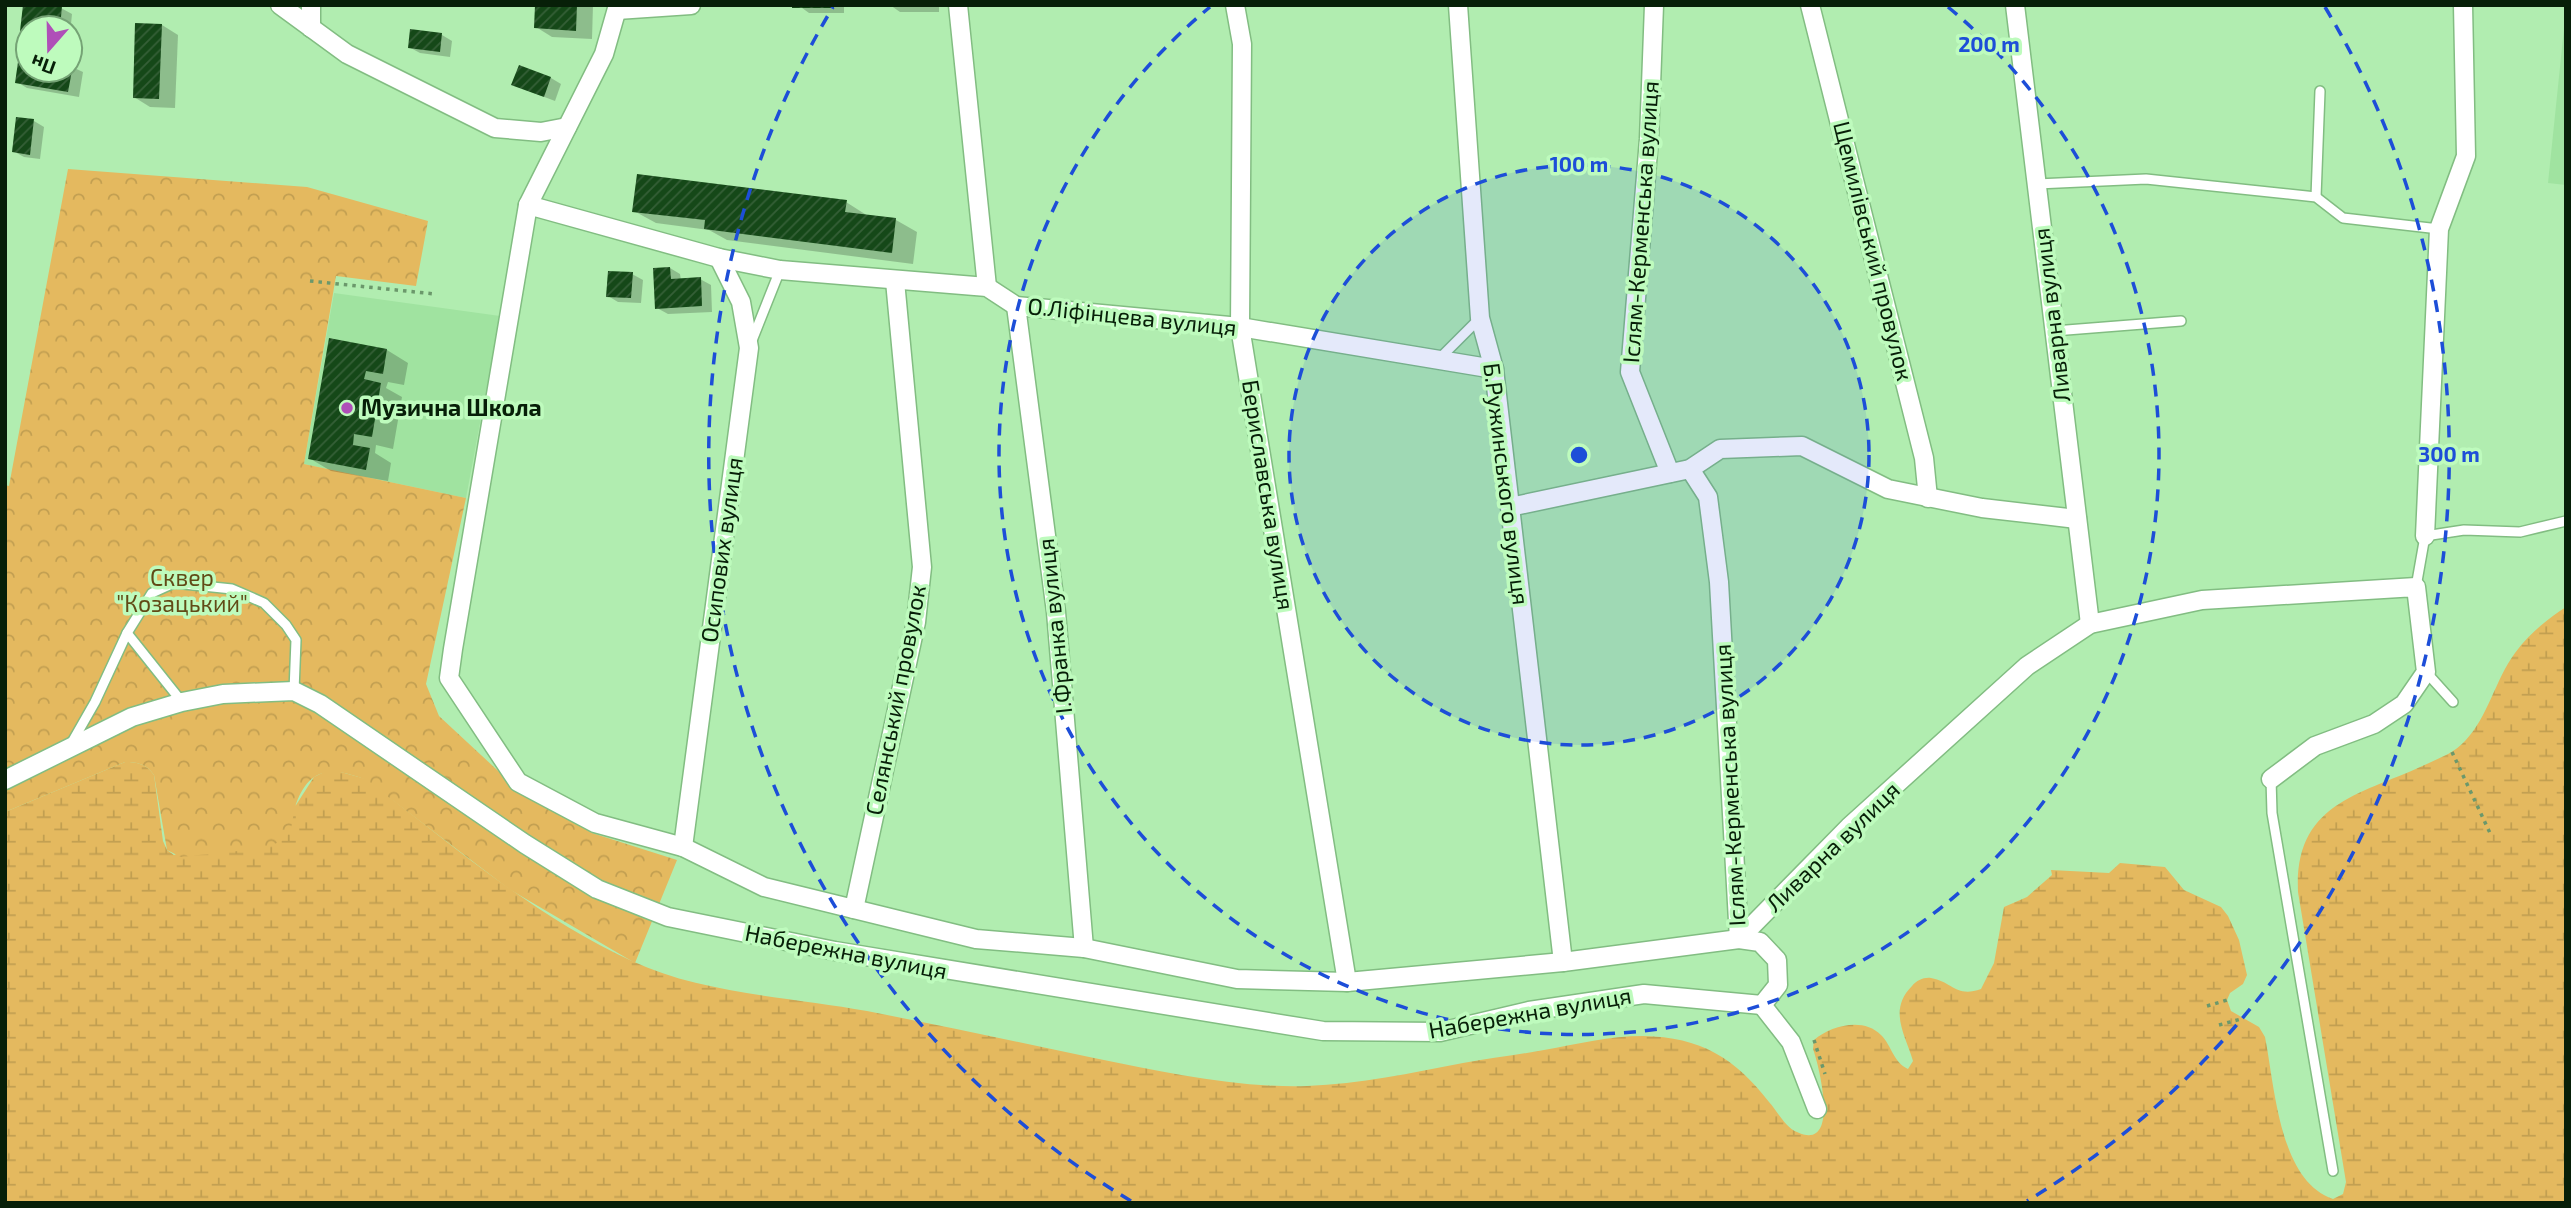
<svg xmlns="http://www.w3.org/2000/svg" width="2571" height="1208" font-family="'Exo 2',sans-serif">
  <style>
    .built { fill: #a0e3a0 }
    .wetland { fill: url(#wetland-marsh) }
    .park { fill: url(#park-crowns) }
    .shadow { fill: #0003 }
    .building { fill: url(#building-hatch) }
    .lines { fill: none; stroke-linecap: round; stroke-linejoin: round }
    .lane-casing { stroke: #82bd82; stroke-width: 12 }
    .street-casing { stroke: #82bd82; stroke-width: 21 }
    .path { stroke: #6b986b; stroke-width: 3.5; stroke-dasharray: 3.5 5; stroke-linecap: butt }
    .lane { stroke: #fff; stroke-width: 9 }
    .street { stroke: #fff; stroke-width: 18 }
    .ring { fill: none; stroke: #1d4ed8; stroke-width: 3.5; stroke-dasharray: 12 9 }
    .poi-dot { fill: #af4fb8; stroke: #befbbd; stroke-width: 2.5 }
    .labels { text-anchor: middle; stroke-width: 7; stroke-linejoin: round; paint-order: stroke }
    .street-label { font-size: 23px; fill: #071f08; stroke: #befbbd }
    .poi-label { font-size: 23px; font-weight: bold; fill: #071f08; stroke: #befbbd; text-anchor: start }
    .park-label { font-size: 23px; fill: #614a16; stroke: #befbbd }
    .centre { fill: #1d4ed8; stroke: #befbbd; stroke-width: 3.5 }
    .ring-label { font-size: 21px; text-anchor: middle; font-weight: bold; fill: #1d4ed8; stroke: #befbbd; stroke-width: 7; stroke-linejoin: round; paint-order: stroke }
  </style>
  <defs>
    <pattern id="wetland-marsh" width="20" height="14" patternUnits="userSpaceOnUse" patternTransform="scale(1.75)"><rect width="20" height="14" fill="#e4b95f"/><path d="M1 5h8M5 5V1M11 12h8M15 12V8" fill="none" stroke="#c29f51"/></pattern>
    <pattern id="park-crowns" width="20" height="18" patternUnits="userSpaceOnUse" patternTransform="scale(1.75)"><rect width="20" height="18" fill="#e4b95f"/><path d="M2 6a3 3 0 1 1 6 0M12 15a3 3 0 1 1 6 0" fill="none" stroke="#c29f51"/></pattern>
    <pattern id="building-hatch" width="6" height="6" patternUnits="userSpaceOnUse" patternTransform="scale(1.75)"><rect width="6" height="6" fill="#154818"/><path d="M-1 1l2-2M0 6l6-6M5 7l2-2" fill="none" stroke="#355f37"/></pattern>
  </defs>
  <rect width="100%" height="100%" fill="#b1edb0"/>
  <!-- built -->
  <g class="built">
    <polygon points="2566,9 2566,185 2548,183"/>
    <polygon points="334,293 500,316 466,498 304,464"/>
  </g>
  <!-- wetland -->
  <path class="wetland" d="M2566,607v596h-2561v-391l120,-50c13,0 21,2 29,13l9,66 4,9 7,5 122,-50 18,-28 16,-8 36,10c85,65 168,137 266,182 70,33 160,36 235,50 76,15 151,31 227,47 71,14 140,30 213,28 53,-2 104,-13 156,-23 27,-5 54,-8 81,-13 33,-6 66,-14 99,-14 58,1 92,22 126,66 9,10 16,25 28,30 44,21 22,-67 16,-83l1,-9c17,-15 50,-23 67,-5 11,11 12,27 27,34l5,-8c-8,-27 -25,-51 -1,-75 5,-6 12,-9 19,-8 22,4 25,20 50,11l13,-26 10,-56 23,-10 25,-22 -1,-5 58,3 11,-10 45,4 19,23 37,17 7,9 11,24 8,35 -4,9 -13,9 -3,7 4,11 28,16 6,10c10,50 14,144 68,162l10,-5 3,-12 -48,-290c-4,-91 64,-97 131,-129 13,-6 26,-11 36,-22 23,-24 30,-61 50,-88 14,-19 31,-33 51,-46z"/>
  <!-- park -->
  <path class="park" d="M68,169l239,18 121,34 -12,65 -80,-10 -32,188 162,34 -40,186 13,32 84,78 69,39 85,27 -42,103 -126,-74 -143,-109c-33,-13 -56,-14 -70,24 -5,14 -1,30 -17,38 -19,9 -74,12 -98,15l-14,-7 -13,-75c-8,-11 -16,-13 -29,-13l-120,50v-327l4,1z"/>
  <!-- shadow -->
  <g class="shadow">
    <polygon points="537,5 593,5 592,39 552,37 536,27"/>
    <polygon points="798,5 844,5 844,13 809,13"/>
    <polygon points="890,5 939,5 939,12 900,12"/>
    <polygon points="61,8 72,14 70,34 70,28 28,28 28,33 22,30"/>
    <polygon points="162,25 178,35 175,108 150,107 134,97"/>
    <polygon points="442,35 452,41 450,57 420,53 409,47"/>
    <polygon points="28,59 28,70 70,70 70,66 83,72 79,97 27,88 17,82"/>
    <polygon points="551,78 561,84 555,101 513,85"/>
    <polygon points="34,121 44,127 40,159 24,157 13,151"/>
    <polygon points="846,202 868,216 896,220 917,232 913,264 727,240 709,230 656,223 634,211"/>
    <polygon points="670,268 680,274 681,280 700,279 711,285 712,312 668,314 657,308"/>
    <polygon points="632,274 643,280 641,303 618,302 608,296"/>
    <polygon points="331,340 387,350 408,363 404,385 388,382 386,388 402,397 393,449 376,445 375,453 391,463 388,481 331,471 309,458"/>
  </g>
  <!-- building -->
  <g class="building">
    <polygon points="23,5 62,6 60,28 20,31"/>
    <polygon points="535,5 577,5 576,31 534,28"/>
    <rect x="792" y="5" width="42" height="3"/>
    <polygon points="135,23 162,24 159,99 133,98"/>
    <polygon points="410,29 442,33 440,52 408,48"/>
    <polygon points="19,55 28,57 28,70 70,70 70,64 73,65 68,92 15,83"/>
    <polygon points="519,65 551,77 544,97 511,85"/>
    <polygon points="16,117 34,119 30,155 12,152"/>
    <polygon points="637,174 847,200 845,212 896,218 892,253 704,229 705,220 632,212"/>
    <polygon points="670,267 671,279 701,277 702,306 655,309 653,268"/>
    <polygon points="608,271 633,272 631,298 606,297"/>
    <polygon points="329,338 387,349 383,374 366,371 364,379 381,383 372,437 354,434 353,445 370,448 366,470 308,459"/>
  </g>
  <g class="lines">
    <!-- lane casing -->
    <g class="lane-casing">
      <g id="lane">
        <polyline points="2037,184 2146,179 2316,197 2343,218 2439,229"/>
        <polyline points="2316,197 2320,91"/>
        <polyline points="2054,331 2181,321"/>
        <polyline points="751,343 780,270"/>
        <polyline points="1439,359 1480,318"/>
        <polyline points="2416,587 2425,536 2464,530 2520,532 2566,521"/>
        <polyline points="127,633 182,702"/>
        <polyline points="2426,672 2453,702"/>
        <polyline points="71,744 95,702 127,633 152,593 174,583 232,589 264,603 286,625 296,640 294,691"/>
        <polyline points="2271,779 2272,813 2333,1171"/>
      </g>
    </g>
    <!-- street casing -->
    <g class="street-casing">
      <g id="street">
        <polyline points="280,5 347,54 495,128 541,132 567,127"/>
        <polyline points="311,5 311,28"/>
        <polyline points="618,5 604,54 528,205 453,649 449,678 518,782 595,823 683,847 764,887 976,939 1084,948 1237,979 1347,982 1563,962 1739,939 1760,942 1777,960 1778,985 1762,1005"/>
        <polyline points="958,5 987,287"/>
        <polyline points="1235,5 1242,44 1240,327 1347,982"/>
        <polyline points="1458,5 1480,318 1494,369 1563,962"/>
        <polyline points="1654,5 1649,139 1630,372 1670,473"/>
        <polyline points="1810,5 1924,458 1928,498"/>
        <polyline points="2015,5 2090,624"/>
        <polyline points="617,10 691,5"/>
        <polyline points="528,205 719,258 780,270 987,287 1016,306 1240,327 1494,369"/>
        <polyline points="1016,306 1056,612 1084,948"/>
        <polyline points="1690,469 1708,497 1719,582 1739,939"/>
        <polyline points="1510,507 1690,469 1720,449 1802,446 1888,489 1982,508 2077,519"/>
        <polyline points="2425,536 2439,229 2466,156 2463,5"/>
        <polyline points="5,780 132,717 182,702 223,694 294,691 320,704 525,844 597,889 668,917 835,951 1323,1031 1440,1032 1529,1011 1644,994 1762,1005"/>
        <polyline points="683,847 749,348 741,302 719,258"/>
        <polyline points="854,909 916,622 922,567 895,281"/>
        <polyline points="1739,939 1849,827 2027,666 2090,624 2202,600 2416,587 2426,672 2404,704 2374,724 2315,746 2271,779"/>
        <polyline points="1762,1005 1791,1042 1817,1109"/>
      </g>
    </g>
    <!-- path -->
    <g class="path">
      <polyline points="310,281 435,294"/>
      <polyline points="2452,752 2490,833"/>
      <polyline points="2207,1006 2227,1000"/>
      <polyline points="2219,1025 2241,1019"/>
      <polyline points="1814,1040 1825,1074"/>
    </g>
    <!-- lane -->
    <use href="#lane" class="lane"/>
    <!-- street -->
    <use href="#street" class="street"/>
  </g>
  <!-- distance rings -->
  <circle cx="1579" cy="455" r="290" fill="#1d4ed8" fill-opacity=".12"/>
  <g class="ring">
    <circle cx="1579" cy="455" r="290"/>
    <path d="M1948 7A580 580 0 1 1 1210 7"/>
    <path d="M1131 1201A870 870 0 0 1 833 7M2325 7A870 870 0 0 1 2027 1201"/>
  </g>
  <!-- markers -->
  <circle class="poi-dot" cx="347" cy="408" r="7"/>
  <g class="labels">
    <!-- street labels -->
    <g class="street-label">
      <text transform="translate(1641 222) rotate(-86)" y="8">Іслям-Керменська вулиця</text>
      <text transform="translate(1873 251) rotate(76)" y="8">Щемилівський провулок</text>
      <text transform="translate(2052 315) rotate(-97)" y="8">Ливарна вулиця</text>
      <text transform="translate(1132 317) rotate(6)" y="8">О.Ліфінцева вулиця</text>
      <text transform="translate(1506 484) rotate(83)" y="8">Б.Ружинського вулиця</text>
      <text transform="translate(1268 495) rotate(81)" y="8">Бериславська вулиця</text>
      <text transform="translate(722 550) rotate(-82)" y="8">Осипових вулиця</text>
      <text transform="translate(1055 626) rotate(-96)" y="8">І.Франка вулиця</text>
      <text transform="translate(896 700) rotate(-79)" y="8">Селянський провулок</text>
      <text transform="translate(1730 785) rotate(-93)" y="8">Іслям-Керменська вулиця</text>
      <text transform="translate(1833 847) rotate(-44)" y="8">Ливарна вулиця</text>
      <text transform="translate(846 952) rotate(11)" y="8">Набережна вулиця</text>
      <text transform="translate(1530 1013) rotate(-10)" y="8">Набережна вулиця</text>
    </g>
    <!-- poi labels -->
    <g class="poi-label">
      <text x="361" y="416">Музична Школа</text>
    </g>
    <!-- park labels -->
    <g class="park-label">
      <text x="182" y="586">Сквер<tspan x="182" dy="26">"Козацький"</tspan></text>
    </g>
  </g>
  <circle cx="1579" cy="455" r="10" class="centre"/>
  <g class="ring-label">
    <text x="1989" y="52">200 m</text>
    <text x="1579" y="172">100 m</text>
    <text x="2449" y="462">300 m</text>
  </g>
  <!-- border -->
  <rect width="2571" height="1208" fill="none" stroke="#071f08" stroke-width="14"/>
  <!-- north arrow -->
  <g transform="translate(49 49) rotate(200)"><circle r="33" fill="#befbbd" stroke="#75a375" stroke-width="2"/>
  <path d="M0-5L12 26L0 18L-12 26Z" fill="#af4fb8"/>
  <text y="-10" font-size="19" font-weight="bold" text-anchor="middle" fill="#071f08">Пн</text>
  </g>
</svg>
